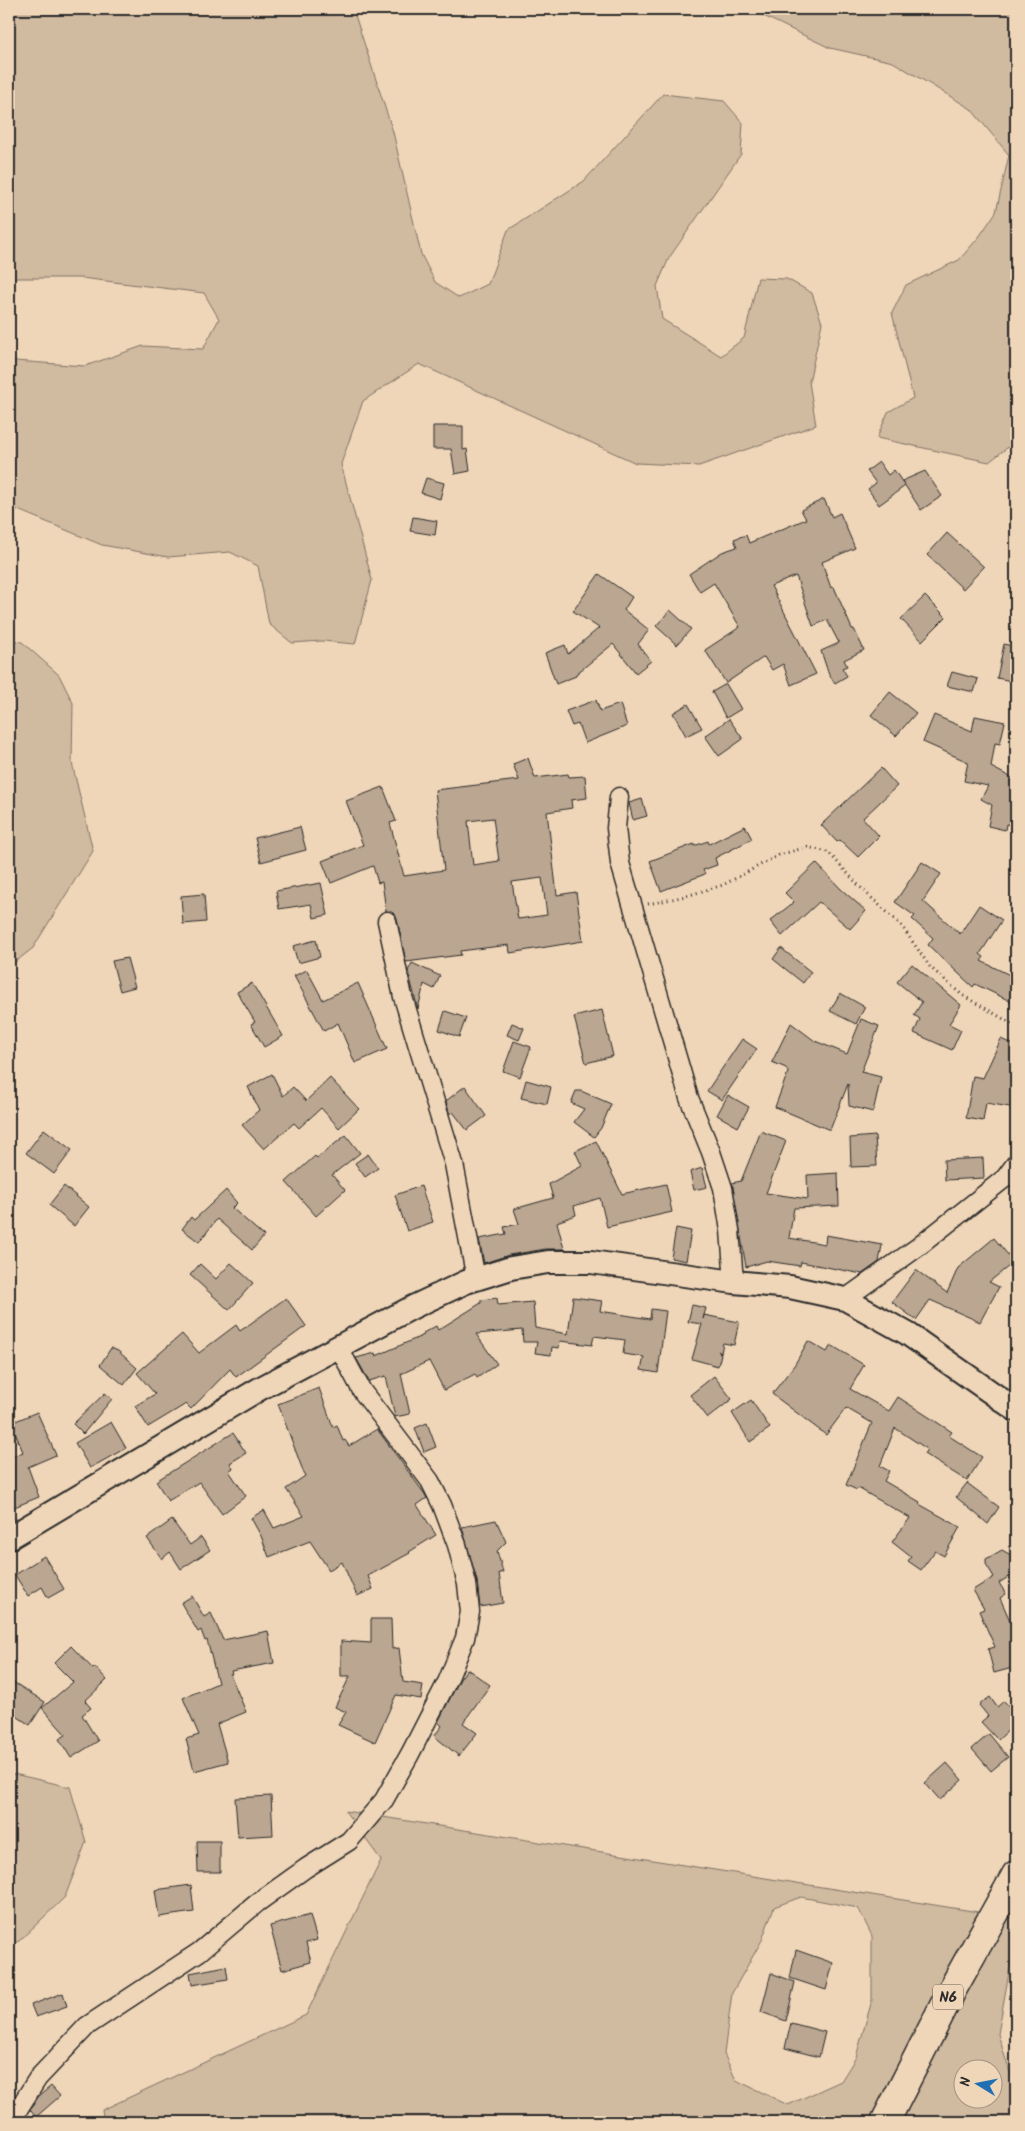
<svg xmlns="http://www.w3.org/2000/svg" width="1025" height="2131" font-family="Kalam,sans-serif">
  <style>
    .green { fill: #d0baa0; stroke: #7e7266; fill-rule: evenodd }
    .building { fill: #baa691; stroke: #2b2b2b; fill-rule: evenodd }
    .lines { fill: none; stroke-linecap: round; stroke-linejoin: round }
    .minor-casing { stroke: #2b2b2b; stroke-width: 21 }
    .tertiary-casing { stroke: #2b2b2b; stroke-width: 26 }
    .trunk-casing { stroke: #2b2b2b; stroke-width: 31 }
    .path { stroke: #2b2b2b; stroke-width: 3; stroke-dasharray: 1 4; stroke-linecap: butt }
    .minor { stroke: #f0d6b8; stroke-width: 18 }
    .tertiary { stroke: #f0d6b8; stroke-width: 22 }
    .trunk { stroke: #f0d6b8; stroke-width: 28 }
    .labels { text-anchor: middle; stroke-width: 4; stroke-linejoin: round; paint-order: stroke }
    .shield { fill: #f0d6b8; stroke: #665e55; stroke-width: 1 }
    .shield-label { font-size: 15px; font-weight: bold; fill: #2b2b2b }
  </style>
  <rect width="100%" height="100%" fill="#f0d6b8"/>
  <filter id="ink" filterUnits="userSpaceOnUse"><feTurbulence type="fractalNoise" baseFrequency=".02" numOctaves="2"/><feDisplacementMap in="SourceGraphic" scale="10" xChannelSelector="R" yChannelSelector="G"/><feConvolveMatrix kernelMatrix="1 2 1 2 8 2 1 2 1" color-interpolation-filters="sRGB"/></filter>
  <g filter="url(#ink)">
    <!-- green -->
    <g class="green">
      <polygon points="9,9 353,9 393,132 421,254 435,282 459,298 488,284 508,230 584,181 663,94 724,101 743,123 741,154 669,258 657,286 662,319 721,356 744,338 758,278 787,279 812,293 822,323 809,382 816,425 699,466 636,463 419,364 363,401 341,464 372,580 355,644 322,641 292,643 269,624 258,566 230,552 168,557 102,545 13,508 9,503 9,365 15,361 85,366 143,346 203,349 219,319 204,293 81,278 9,278"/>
      <polygon points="749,9 1016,9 1016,441 989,462 877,438 888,412 913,398 892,313 906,285 959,260 979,237 996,212 1009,155 971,109 893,62 830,48"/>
      <polygon points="9,639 22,642 59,675 73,703 72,763 93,851 33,948 9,967"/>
      <polygon points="14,1774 70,1787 86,1842 65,1897 19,1941 9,1945 9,1778"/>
      <path d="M345,1811l671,107v15l-18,101 18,58v30h-912l-2,-12 204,-95 75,-155zM801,1897l57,11 14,28v64l-16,57 -15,24 -53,24 -52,-25 -12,-26 8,-61 30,-53 12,-33zM962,2068h30v30h-30z"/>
    </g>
    <!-- building -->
    <g class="building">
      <polygon points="433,426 463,426 463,450 467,449 470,471 455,474 451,449 433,449"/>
      <polygon points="879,462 888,475 894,470 905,486 879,505 868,489 876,483 867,471"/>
      <polygon points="925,471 942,496 921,510 902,481"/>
      <polygon points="426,478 444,483 440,499 421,493"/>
      <polygon points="824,499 832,517 840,513 855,548 822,562 831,588 834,587 852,629 854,629 864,650 844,660 847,666 842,668 847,676 835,683 829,675 821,651 839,643 827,620 813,626 796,576 771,586 816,674 791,685 783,664 772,670 764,657 726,683 705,650 740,627 714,583 700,592 689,574 722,552 737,547 734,539 746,535 749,543 806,519 801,510"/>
      <polygon points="413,517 437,521 435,535 410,531"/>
      <polygon points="947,533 984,567 963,589 927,555"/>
      <polygon points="599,574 632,597 624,610 649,630 638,644 651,661 636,673 613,644 576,674 576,676 556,684 545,653 565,645 568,654 599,628 573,611"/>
      <polygon points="925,596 946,617 922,641 901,619"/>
      <polygon points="670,610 691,629 677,645 656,626"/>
      <polygon points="1004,644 1016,647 1016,682 997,678"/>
      <polygon points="952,672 978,679 974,692 947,686"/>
      <polygon points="726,684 741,709 726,718 712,692"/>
      <polygon points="890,692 916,713 896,736 871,715"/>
      <polygon points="596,700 600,711 620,704 627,726 585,743 578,724 572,726 566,711"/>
      <polygon points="688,704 702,728 686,736 673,713"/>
      <polygon points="934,715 972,731 975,716 1005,722 1000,744 995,743 991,767 1016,780 1016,826 1006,824 1005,830 988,826 992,805 981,799 988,786 964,781 968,762 923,742"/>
      <polygon points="729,719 743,739 719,756 705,736"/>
      <path d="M528,758l7,20 33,-4 1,3 16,-1 2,22 -16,2 1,8 -25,4 10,83 19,-3 7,49 -73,12 -1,-8 -49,6 1,4 -55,7 -9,-43 -2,-5 -9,-3 -4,-29 -4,1 -5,-17 -42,17 -9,-22 41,-16 -17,-44 37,-14 13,34 -6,2 14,53 40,-6 -9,-80 84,-10 -6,-16zM493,818l6,43 -26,4 -5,-44zM542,878l5,37 -29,4 -6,-37z"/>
      <polygon points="881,768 897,786 863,818 879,836 858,857 840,840 837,842 821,825"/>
      <polygon points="642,799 647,816 633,820 629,803"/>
      <polygon points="745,826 752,839 715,858 717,865 703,870 705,874 661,891 650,861 694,844 694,846 708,841 709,844"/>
      <polygon points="300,827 306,850 261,862 255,838"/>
      <polygon points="922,862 941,874 923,901 960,934 979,905 1002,920 980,954 984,957 981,961 1016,978 1016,1004 975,984 973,987 928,945 933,938 912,919 915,916 895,902"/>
      <polygon points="816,863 841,889 866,911 850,929 819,902 782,936 770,921 794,902 785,893"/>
      <polygon points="321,883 328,915 314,918 311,904 279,909 276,891"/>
      <polygon points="204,894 206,922 183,924 181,896"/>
      <polygon points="316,940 320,957 298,963 293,946"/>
      <polygon points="781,948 811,972 803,983 773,959"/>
      <polygon points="127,958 135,987 120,991 112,961"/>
      <polygon points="412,963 440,976 434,989 424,984 418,1009 408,971"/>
      <polygon points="912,964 961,1005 949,1024 961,1030 952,1050 914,1033 920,1019 914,1015 922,1002 897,982"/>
      <polygon points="307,970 323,1000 358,983 387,1049 355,1063 338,1023 324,1031 294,976"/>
      <polygon points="252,983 283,1036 264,1047 251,1024 255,1022 237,992"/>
      <polygon points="840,993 865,1007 856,1024 830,1011"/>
      <polygon points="602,1010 613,1056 586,1063 574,1017"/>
      <polygon points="445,1011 466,1018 459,1037 439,1030"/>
      <polygon points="861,1019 879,1026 861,1072 881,1077 873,1112 849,1106 848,1084 830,1130 775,1107 788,1072 786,1068 772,1062 791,1023 815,1041 847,1054"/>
      <polygon points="512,1023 524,1028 519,1040 507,1035"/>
      <polygon points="742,1039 757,1049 722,1100 707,1091"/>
      <polygon points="1001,1039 1016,1046 1016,1108 986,1103 983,1121 966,1118 973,1076 983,1078"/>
      <polygon points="514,1041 531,1047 520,1077 503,1071"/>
      <polygon points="272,1074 283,1096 293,1087 306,1101 330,1078 359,1109 339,1128 321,1108 299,1128 294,1123 264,1149 242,1125 259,1110 248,1087"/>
      <polygon points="526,1080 551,1087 547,1104 521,1098"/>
      <polygon points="465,1086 486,1116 467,1130 453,1112 451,1114 449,1112 446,1101"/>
      <polygon points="576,1091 581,1091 611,1104 601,1128 594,1137 574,1122 584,1109 571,1103"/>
      <polygon points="728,1095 749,1107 738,1127 717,1115"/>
      <polygon points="44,1129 72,1150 54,1174 26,1153"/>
      <polygon points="761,1131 786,1141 766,1193 808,1199 807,1175 838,1173 839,1206 794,1208 789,1238 825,1244 826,1235 882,1245 879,1262 862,1274 801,1262 800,1266 767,1261 746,1267 732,1183 741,1181"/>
      <polygon points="346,1135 360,1153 332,1175 345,1190 316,1216 286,1182 315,1156 317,1158"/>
      <polygon points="875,1136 877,1166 851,1167 850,1138"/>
      <polygon points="596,1141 622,1194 666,1184 672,1212 607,1227 600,1198 574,1206 576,1215 557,1222 564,1249 546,1249 509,1255 484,1263 479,1239 506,1234 504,1227 519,1224 514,1209 553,1198 549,1184 582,1166 575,1151"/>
      <polygon points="368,1154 378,1168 365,1177 355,1163"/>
      <polygon points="983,1158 984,1178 945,1180 944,1160"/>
      <polygon points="702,1168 707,1187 694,1190 690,1172"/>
      <polygon points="64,1186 89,1207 74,1226 49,1205"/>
      <polygon points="421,1186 433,1222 407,1231 395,1195"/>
      <polygon points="226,1190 237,1203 232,1208 264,1236 252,1250 217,1219 199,1242 182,1229 191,1217 194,1220"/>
      <polygon points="676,1228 691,1231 686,1261 671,1258"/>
      <polygon points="994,1238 1014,1262 989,1282 999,1287 980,1322 930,1300 916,1320 892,1302 916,1270 947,1293 958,1268"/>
      <polygon points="231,1263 253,1283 229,1310 190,1275 200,1264 216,1279"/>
      <polygon points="573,1297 602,1301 600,1311 650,1319 651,1309 666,1311 658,1373 641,1370 644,1357 623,1354 625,1340 594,1336 592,1345 560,1341 559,1348 552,1347 551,1355 535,1353 537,1342 523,1342 522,1330 476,1334 497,1364 477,1378 475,1374 444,1390 429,1361 401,1374 410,1414 395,1417 386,1376 369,1381 356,1358 375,1353 376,1356 424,1335 423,1333 436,1326 438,1330 481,1303 481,1300 497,1298 498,1305 533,1302 535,1328 568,1334"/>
      <polygon points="286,1298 306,1326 236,1377 230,1369 191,1409 186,1404 148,1427 135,1406 155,1394 137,1373 182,1334 199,1353 236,1325 240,1331"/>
      <polygon points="692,1305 706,1308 703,1319 704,1315 739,1322 734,1345 723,1343 721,1353 718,1351 721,1354 718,1366 692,1359 702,1324 688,1322"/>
      <polygon points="808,1341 827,1352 831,1345 864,1365 850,1389 889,1411 898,1397 952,1432 949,1436 982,1457 967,1481 924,1454 927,1449 895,1428 880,1466 889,1471 884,1481 920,1502 919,1504 960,1527 944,1556 935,1551 921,1570 908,1561 911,1557 892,1542 910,1518 858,1488 857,1490 846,1485 872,1423 846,1408 826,1435 772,1394 795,1364"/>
      <polygon points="111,1348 118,1351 137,1368 124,1385 100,1365"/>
      <polygon points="714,1376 732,1399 708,1418 690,1395"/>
      <polygon points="319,1388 333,1427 337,1425 343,1441 345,1440 349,1446 377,1429 424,1493 427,1498 417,1505 436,1535 409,1552 410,1553 368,1576 373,1589 357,1596 342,1562 329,1570 310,1541 269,1557 261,1536 251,1518 264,1510 274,1528 304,1516 286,1489 305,1476 278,1404"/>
      <polygon points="105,1393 112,1399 83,1434 73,1424"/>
      <polygon points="751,1400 770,1428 750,1442 732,1413"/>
      <polygon points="37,1412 56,1455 28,1467 39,1497 12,1508 9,1501 9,1458 23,1452 11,1423"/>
      <polygon points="111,1422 126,1448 90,1468 75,1443"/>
      <polygon points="427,1423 436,1447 424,1452 415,1428"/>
      <polygon points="233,1433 246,1453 230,1463 233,1468 229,1471 246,1496 222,1514 199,1482 168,1501 156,1481"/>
      <polygon points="967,1483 999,1507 988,1524 956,1497"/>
      <polygon points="172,1520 190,1545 201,1537 210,1550 181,1569 170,1552 162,1559 147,1538"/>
      <polygon points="496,1520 506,1542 497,1551 503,1572 499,1573 503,1603 480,1607 477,1581 462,1527"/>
      <polygon points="1002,1550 1016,1558 1010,1562 1016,1572 999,1583 1006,1594 1000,1598 1016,1634 1016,1667 994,1673 988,1649 995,1647 979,1611 984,1609 973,1590 994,1577 986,1564 986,1559"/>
      <polygon points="44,1556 64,1589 48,1598 42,1587 28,1596 15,1575"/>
      <polygon points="192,1596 204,1617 211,1613 223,1640 268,1631 274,1663 231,1671 232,1674 230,1674 246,1712 217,1724 228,1762 194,1771 186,1739 199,1735 183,1698 218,1683 207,1640 205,1641 201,1630 198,1632 181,1603"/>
      <polygon points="371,1619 391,1619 392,1649 399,1648 403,1682 423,1685 421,1699 396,1695 375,1742 338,1725 346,1712 335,1707 350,1676 341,1676 341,1641 371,1643"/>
      <polygon points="71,1646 93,1669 95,1667 107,1680 85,1701 91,1708 82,1715 98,1741 71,1758 59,1739 66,1735 42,1708 73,1682 54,1663"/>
      <polygon points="467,1669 490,1685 463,1723 477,1733 459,1756 434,1736 442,1726 438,1722 460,1679"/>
      <polygon points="13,1682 45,1702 30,1725 9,1711 9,1689"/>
      <polygon points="990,1697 997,1707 1004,1701 1016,1714 1016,1723 998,1740 981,1722 988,1716 979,1705"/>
      <polygon points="989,1734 1008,1757 991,1771 972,1749"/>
      <polygon points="947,1763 962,1780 940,1800 925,1783"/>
      <polygon points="271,1796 273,1835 238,1837 235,1798"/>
      <polygon points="197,1841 220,1841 220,1872 198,1872"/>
      <polygon points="191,1885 194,1912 159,1917 155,1890"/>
      <polygon points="310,1915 317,1940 306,1943 311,1962 282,1970 270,1926"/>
      <polygon points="796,1950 833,1963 826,1990 790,1978"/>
      <polygon points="226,1966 228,1979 192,1985 190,1973"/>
      <polygon points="771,1973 795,1982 786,2021 761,2012"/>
      <polygon points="63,1993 67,2006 36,2017 31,2005"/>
      <polygon points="791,2023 825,2032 819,2057 785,2048"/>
      <polygon points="51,2086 60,2096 36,2117 30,2110 38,2097"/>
    </g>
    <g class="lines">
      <!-- minor casing -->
      <g class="minor-casing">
        <g id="minor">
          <polyline points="619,797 616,828 620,863 689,1098 711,1152 723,1188 730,1230 734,1282"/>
          <polyline points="387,921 403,997 454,1164 476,1279"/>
          <polyline points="845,1299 918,1247 1005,1178 1016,1163"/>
          <polyline points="13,2122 19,2108 38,2078 87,2026 199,1952 257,1903 306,1868 349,1841 384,1800 410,1754 448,1680 465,1638 470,1612 467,1584 457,1545 442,1505 430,1481 362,1391 338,1346"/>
        </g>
      </g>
      <!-- tertiary casing -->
      <g class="tertiary-casing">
        <polyline id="tertiary" points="9,1538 261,1388 413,1307 466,1282 511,1268 548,1262 591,1262 734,1282 790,1287 845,1299 908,1334 1016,1410"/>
      </g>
      <!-- trunk casing -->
      <g class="trunk-casing">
        <polyline id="trunk" points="885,2122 952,1990 1016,1875"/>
      </g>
      <!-- path -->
      <polyline class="path" points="648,904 686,896 723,885 779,855 807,847 828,852 862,889 901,925 930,967 962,995 1016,1026"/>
      <!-- minor -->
      <use href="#minor" class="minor"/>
      <!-- tertiary -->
      <use href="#tertiary" class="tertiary"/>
      <!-- trunk -->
      <use href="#trunk" class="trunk"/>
    </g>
  </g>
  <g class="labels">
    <!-- shield labels -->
    <rect class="shield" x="933" y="1984.5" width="30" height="25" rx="4"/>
    <g class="shield-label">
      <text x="948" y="2002">N6</text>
    </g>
  </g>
  <!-- margin -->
  <rect width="1025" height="2131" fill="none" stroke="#f0d6b8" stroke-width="30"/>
  <rect x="15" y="15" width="995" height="2101" fill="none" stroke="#2b2b2b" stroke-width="2" filter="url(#ink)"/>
  <!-- north arrow -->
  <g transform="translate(978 2084) rotate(280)"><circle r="24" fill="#f0d6b8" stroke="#a19280"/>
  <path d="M0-4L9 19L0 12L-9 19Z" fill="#1f6fb2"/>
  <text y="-8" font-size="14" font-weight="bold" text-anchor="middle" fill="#2b2b2b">N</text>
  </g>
</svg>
